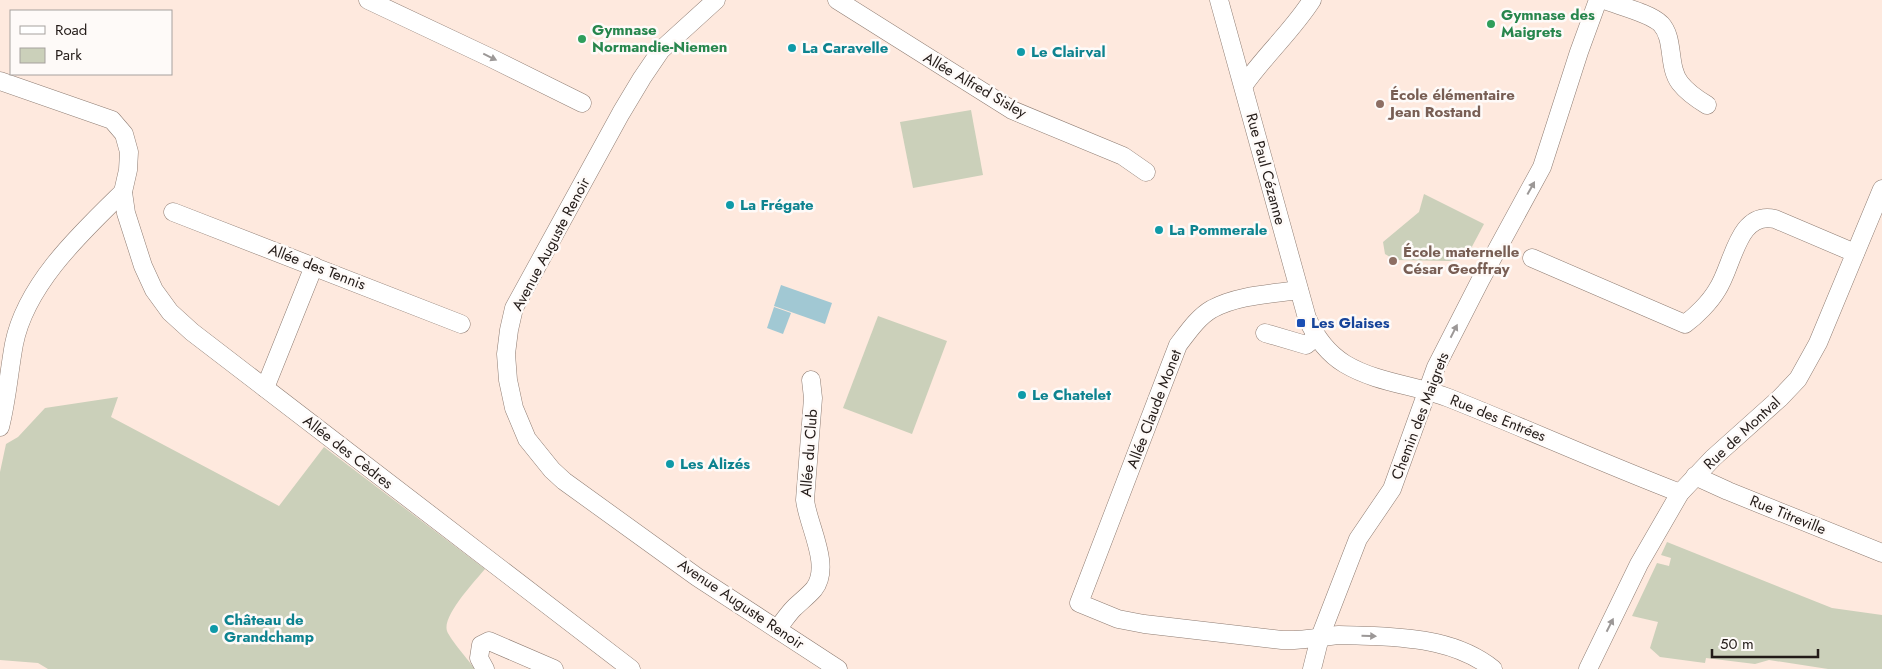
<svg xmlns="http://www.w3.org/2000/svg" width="1882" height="669" font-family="Jost,sans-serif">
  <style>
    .green { fill: #cbd0ba }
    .water { fill: #a1c8d3 }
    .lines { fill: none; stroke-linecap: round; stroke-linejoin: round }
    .minor-casing { stroke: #8e7c72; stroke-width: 19 }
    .minor { stroke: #fff; stroke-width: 18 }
    .oneway { fill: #9c9897 }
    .leisure-dot { fill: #2e9e5b; stroke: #fefaf8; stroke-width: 2 }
    .culture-dot { fill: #0f9aa8; stroke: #fefaf8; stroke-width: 2 }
    .education-dot { fill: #8d6e63; stroke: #fefaf8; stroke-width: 2 }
    .transit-dot { fill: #1a4fb4; stroke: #fefaf8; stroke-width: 2 }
    .labels { text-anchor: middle; stroke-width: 5; stroke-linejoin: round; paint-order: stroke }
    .leisure-label { font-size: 15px; font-weight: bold; fill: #27864d; stroke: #fefaf8; text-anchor: start }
    .culture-label { font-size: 15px; font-weight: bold; fill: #0d838f; stroke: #fefaf8; text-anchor: start }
    .street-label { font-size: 15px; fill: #231b18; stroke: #fefaf8 }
    .education-label { font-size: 15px; font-weight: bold; fill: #785e54; stroke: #fefaf8; text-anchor: start }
    .transit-label { font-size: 15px; font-weight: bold; fill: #164399; stroke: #fefaf8; text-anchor: start }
  </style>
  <rect width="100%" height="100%" fill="#fee9de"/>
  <!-- green -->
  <g class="green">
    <polygon points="971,110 983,175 913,188 900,122"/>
    <polygon points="1424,194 1484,224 1466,258 1449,261 1395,260 1385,254 1383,242 1419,212"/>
    <polygon points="878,316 947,341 912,434 843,408"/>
    <path d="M118,397l-7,20 168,89 45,-59 161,122c-10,12 -43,47 -38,62 3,8 22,30 28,38h-427l-10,-6 -38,-3v-188l6,-28 12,-7 27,-29z"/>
    <polygon points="1667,542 1832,608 1882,615 1882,669 1828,669 1769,660 1755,664 1706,658 1705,663 1660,657 1650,648 1658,622 1632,616 1657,563 1669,566 1671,558 1661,555"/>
  </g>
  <!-- water -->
  <g class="water">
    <polygon points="781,285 832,303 825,324 774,306"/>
    <polygon points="774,307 791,313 783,334 767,328"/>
  </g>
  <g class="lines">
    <!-- minor casing -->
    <g class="minor-casing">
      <g id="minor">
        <polyline points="368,0 491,58 582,103"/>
        <polyline points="716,0 661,50 642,78 621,113 514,308 509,330 506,354 508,380 514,408 527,439 552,470 564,481 697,577 838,669"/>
        <polyline points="837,0 1012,110 1123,156 1146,172"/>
        <path d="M1219,0l88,318c9,20 20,35 38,46 32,19 70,21 104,34 78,31 153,65 231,95"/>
        <path d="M1604,0c15,6 46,13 57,24 14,15 6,42 19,59 7,9 17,16 27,22"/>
        <polyline points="0,81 112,120 124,134 129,152 128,170 123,192 126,213 143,266 154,290 170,312 192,332 631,669"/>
        <path d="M1244,85c21,-30 49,-55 68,-85"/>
        <polyline points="173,212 461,324"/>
        <path d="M1532,258l153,66c11,-8 25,-22 32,-34 16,-23 20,-80 58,-71l80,34"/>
        <path d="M1299,290c-28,4 -61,5 -87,19 -14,8 -24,23 -34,36l-99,258 39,16 26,5 138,16c20,1 38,-3 57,-5 12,0 24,1 35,1 42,2 85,6 119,33"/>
        <polyline points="1265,333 1306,345 1316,337"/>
        <polyline points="265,388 314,266"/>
        <path d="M0,427c7,-27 9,-56 14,-83 12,-60 67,-111 109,-152"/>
        <polyline points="1695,476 1728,491 1882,553"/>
        <path d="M777,629c6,-7 11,-15 17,-21 6,-6 14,-12 20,-19 18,-23 -6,-63 -9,-89l8,-102 -2,-18"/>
        <polyline points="485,669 479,658 481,645 489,641 554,669"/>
        <polyline points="1312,669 1320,637 1358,539 1392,489 1436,367 1481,279 1542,167 1579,52 1598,0"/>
        <polyline points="1588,669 1639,564 1680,493 1713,458 1780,398 1798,379 1818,343 1882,189"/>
      </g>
    </g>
    <!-- minor -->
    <use href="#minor" class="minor"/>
  </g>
  <!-- one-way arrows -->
  <defs><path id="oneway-solid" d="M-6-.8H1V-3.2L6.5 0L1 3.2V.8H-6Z" transform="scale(1.25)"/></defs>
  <g class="oneway">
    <use href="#oneway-solid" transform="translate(490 57) rotate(26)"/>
    <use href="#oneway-solid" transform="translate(1531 188) rotate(-61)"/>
    <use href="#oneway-solid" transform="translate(1454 331) rotate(-63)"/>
    <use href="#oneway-solid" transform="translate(1610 625) rotate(-63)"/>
    <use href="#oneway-solid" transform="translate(1369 636) rotate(2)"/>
  </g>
  <!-- markers -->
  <g class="leisure-dot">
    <circle cx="1491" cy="24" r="5"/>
    <circle cx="582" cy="39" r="5"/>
  </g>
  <g class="culture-dot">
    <circle cx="792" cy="48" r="5"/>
    <circle cx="1021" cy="52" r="5"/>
    <circle cx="730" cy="205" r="5"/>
    <circle cx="1159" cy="230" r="5"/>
    <circle cx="1022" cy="395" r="5"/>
    <circle cx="670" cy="464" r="5"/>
    <circle cx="214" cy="629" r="5"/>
  </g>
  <g class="education-dot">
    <circle cx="1380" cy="104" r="5"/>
    <circle cx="1393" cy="261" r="5"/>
  </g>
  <rect class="transit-dot" x="1296" y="318" width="10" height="10" rx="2.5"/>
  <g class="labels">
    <!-- leisure labels -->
    <g class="leisure-label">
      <text x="1501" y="20">Gymnase des<tspan x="1501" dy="17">Maigrets</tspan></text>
      <text x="592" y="35">Gymnase<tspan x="592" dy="17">Normandie-Niemen</tspan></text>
    </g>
    <!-- culture labels -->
    <g class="culture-label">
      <text x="802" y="53">La Caravelle</text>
      <text x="1031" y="57">Le Clairval</text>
      <text x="740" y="210">La Frégate</text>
      <text x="1169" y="235">La Pommerale</text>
      <text x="1032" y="400">Le Chatelet</text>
      <text x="680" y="469">Les Alizés</text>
      <text x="224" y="625">Château de<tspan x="224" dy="17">Grandchamp</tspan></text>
    </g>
    <!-- street labels -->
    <g class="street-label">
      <text transform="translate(975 85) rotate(30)" y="5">Allée Alfred Sisley</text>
      <text transform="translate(1266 169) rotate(75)" y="5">Rue Paul Cézanne</text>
      <text transform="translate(551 244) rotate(-62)" y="5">Avenue Auguste Renoir</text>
      <text transform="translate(317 267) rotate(21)" y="5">Allée des Tennis</text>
      <text transform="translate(1154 409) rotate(-69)" y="5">Allée Claude Monet</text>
      <text transform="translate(1420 416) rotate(-69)" y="5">Chemin des Maigrets</text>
      <text transform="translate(1498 418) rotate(22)" y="5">Rue des Entrées</text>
      <text transform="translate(1742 433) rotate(-43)" y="5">Rue de Montval</text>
      <text transform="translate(348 452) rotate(38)" y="5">Allée des Cèdres</text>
      <text transform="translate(809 453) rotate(-86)" y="5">Allée du Club</text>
      <text transform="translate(1788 515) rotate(22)" y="5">Rue Titreville</text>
      <text transform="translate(741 604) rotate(34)" y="5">Avenue Auguste Renoir</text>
    </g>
    <!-- education labels -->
    <g class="education-label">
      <text x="1390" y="100">École élémentaire<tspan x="1390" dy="17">Jean Rostand</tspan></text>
      <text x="1403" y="257">École maternelle<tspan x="1403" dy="17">César Geoffray</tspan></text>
    </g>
    <!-- transit labels -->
    <g class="transit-label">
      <text x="1311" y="328">Les Glaises</text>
    </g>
  </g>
  <!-- legend -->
  <rect x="10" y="10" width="162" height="65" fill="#fefaf8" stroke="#a6a19e"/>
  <rect x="20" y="26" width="25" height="8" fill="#ffffff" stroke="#a6a19e"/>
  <text x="55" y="35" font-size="15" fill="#231b18">Road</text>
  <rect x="20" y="48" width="25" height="15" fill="#cbd0ba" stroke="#a6a19e"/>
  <text x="55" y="60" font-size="15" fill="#231b18">Park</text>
  <!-- scale -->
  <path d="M1712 649v8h106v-8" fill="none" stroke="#231b18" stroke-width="2.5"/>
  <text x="1720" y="649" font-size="15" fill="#231b18" stroke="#fefaf8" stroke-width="4" paint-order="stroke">50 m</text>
</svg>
